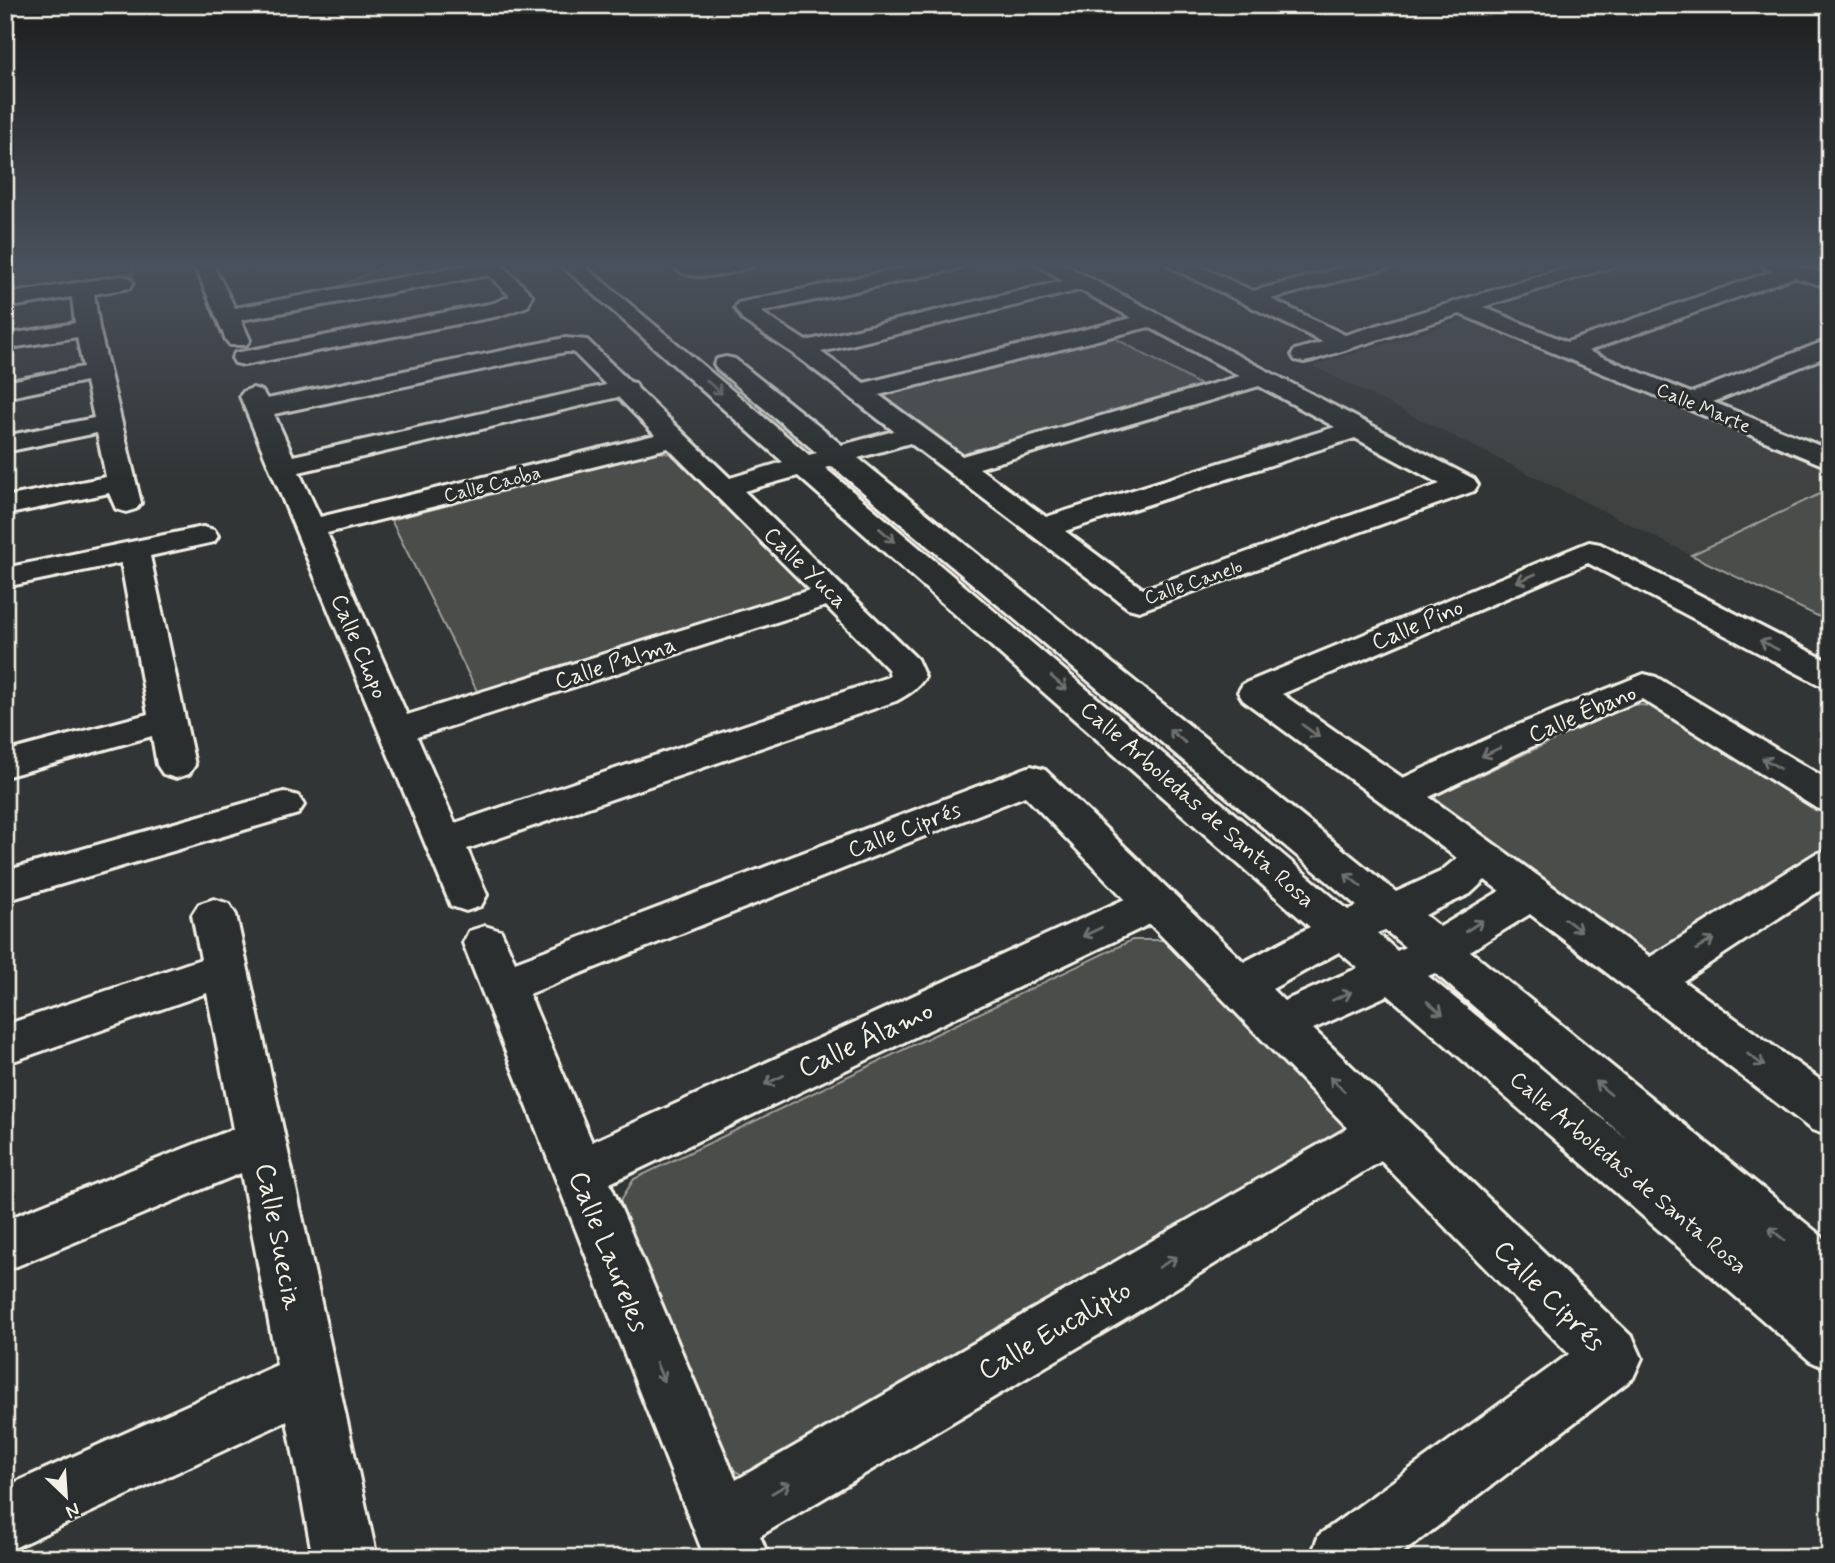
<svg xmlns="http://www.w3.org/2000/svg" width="1835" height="1563" font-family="Mynerve,sans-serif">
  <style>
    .built { fill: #404242 }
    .green { fill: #4b4d4c; stroke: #a09f9a; stroke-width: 2 }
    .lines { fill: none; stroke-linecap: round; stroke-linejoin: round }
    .minor-casing { stroke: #f4f1e8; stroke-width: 6 }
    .minor { fill: #2a2d2e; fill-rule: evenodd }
    .oneway { stroke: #71726f }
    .labels { text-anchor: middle; stroke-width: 6; stroke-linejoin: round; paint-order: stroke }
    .far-street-label { font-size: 19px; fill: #f4f1e8; stroke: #2a2d2e }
    .street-label { font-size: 23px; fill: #f4f1e8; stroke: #2a2d2e }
    .near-street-label { font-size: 28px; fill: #f4f1e8; stroke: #2a2d2e }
  </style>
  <rect width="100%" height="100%" fill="#323535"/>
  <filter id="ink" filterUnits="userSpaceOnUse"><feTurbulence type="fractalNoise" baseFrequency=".0143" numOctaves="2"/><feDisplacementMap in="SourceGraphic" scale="14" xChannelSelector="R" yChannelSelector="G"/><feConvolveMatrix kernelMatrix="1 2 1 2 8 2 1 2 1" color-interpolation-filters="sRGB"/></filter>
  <g filter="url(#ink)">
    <!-- built -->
    <polygon class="built" points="1462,320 1479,322 1830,467 1830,489 1691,555 1313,366"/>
    <!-- green -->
    <g class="green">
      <polygon points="5,263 130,263 134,274 5,297"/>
      <polygon points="392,263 474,263 479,268 317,296"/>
      <polygon points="1113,337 1206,388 974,456 956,455 881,403 886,394"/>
      <polygon points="657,452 672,454 807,589 802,599 480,697 391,520"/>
      <polygon points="1830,489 1830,622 1691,555"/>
      <polygon points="1631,704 1659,707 1830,809 1830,856 1656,959 1626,949 1439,811 1435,796"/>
      <polygon points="1132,940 1170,940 1342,1114 1344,1147 768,1491 724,1464 613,1213 634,1179"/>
    </g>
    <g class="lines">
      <!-- minor casing -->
      <g class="minor-casing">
        <g id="minor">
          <polygon points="191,263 212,263 235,308 478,263 501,264 532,295 528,306 499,316 244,365 235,363 232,358 235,353 494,303 510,296 489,275 241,320 250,340 246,345 230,345 226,340 199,275"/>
          <path d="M559,263h22l228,192 8,-2 -100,-84 -3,-5 3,-5 9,-2 9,2 107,86 52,-14 -100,-77 -50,-33 -9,-13 3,-5 189,-40h39l-4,4 -7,2 -194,43 45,29 257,-60 -28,-18h26l413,216 4,6 -4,6 -335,120 -11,-3 -218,-165 -52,15 538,434 44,-20 17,-14 -214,-158 -5,-8 5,-8 346,-142 11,2 230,118v25l-12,-3 -230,-121 -306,131 121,84 108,-50 133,-54 12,3 174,104v31l-14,-4 -174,-109 -105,45 -108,53 221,160 165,-103 15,-5v35l-147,97 147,106v49l-18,-6 -282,-216 -60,37 360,292v127l-20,-9 -422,-366 -75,34 320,309 9,20 -9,20 -237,180h-86l9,-23 250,-181 -188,-193 -257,159 -364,216 9,22h-64l-242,-615 6,-12 16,-5 16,5 14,31 516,-196 14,4 199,192 66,-35 -512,-451 -54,15 173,168 8,18c-8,12 -16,17 -29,24l-429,148 20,46 -6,11 -15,5 -15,-5 -211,-510 4,-5 9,-3 9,3 5,8 298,-61 22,2 43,42 5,1 3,6 92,89 53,-16zM1080,290l52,28 -268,65 -43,-31zM1149,327l91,49 -278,80 -83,-61zM565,352h8l33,33 -313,71 -19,-42zM1259,386l76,41 -289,90 -67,-49zM618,397l37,38 -335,82 -21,-45zM1355,438l85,46 -297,105 -78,-58zM668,448l142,142 -403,125 -80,-182zM832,466l525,440 -9,4 -523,-442zM826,606l62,63 2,6 -2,2 -433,146 -38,-86zM1025,796l100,103 -533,243 -63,-148zM1485,880l15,11 -60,36 -15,-12 45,-21zM1150,924l198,204 -612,352 -126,-297zM1385,930l20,17 -8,4 -20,-18zM1339,952l19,16 -74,33 -12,-12zM1435,973l192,166 -199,-163z"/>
          <path d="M670,263h86l-4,4c-22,6 -65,19 -82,-4z"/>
          <path d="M1166,263h27l60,28 107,-28h33l-3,4 -119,32 74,36 238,-72h31l-3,4 -128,40 84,35 206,-71 -9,-4 -3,-4c27,0 43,4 69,12v13l-36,-11 -206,74 103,42 139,-54v16l-117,47 117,48v18l-370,-154 -147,46 -9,2 -9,-2 -3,-5 3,-5 28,-8 -153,-75z"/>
          <polygon points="122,276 130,278 133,283 130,288 94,294 99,328 141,503 136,509 126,512 116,509 109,493 5,515 5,497 106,477 97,433 5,452 5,436 94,418 86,381 5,398 5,382 83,367 77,337 5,349 5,335 75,323 72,297 5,308 5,294"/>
          <polygon points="203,527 214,530 218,536 214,542 150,556 195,765 189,774 176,778 163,774 157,765 152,736 5,777 5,752 148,714 121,563 5,587 5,568"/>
          <polygon points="284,792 298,796 304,805 298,814 5,901 5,871"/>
          <polygon points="214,899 229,904 236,915 377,1558 313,1558 287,1421 5,1552 5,1487 277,1365 241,1173 5,1271 5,1220 233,1129 207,993 5,1064 5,1025 201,959 192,915 199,904"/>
        </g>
      </g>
      <!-- minor -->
      <use href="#minor" class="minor"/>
    </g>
    <!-- one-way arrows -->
    <defs><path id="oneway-shaft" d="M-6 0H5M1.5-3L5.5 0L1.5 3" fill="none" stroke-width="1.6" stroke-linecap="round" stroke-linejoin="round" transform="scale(1.75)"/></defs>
    <g class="oneway">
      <use href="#oneway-shaft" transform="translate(714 387) rotate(41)"/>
      <use href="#oneway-shaft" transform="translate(887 535) rotate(41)"/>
      <use href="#oneway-shaft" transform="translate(1526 578) rotate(157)"/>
      <use href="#oneway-shaft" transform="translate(1769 645) rotate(-153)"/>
      <use href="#oneway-shaft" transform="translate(1059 683) rotate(41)"/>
      <use href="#oneway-shaft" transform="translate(1311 731) rotate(36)"/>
      <use href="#oneway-shaft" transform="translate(1177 736) rotate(-141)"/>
      <use href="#oneway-shaft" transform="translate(1491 752) rotate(155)"/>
      <use href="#oneway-shaft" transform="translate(1771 763) rotate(-149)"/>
      <use href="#oneway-shaft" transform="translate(1353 880) rotate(-141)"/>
      <use href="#oneway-shaft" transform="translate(1573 925) rotate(37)"/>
      <use href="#oneway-shaft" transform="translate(1474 926) rotate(-33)"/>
      <use href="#oneway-shaft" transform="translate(1092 932) rotate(155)"/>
      <use href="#oneway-shaft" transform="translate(1705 944) rotate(-33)"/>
      <use href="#oneway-shaft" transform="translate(1342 996) rotate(-24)"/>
      <use href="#oneway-shaft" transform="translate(1435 1008) rotate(40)"/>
      <use href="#oneway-shaft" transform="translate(1756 1060) rotate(36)"/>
      <use href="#oneway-shaft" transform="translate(774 1080) rotate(155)"/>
      <use href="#oneway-shaft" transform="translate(1337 1084) rotate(-134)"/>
      <use href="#oneway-shaft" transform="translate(1603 1088) rotate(-140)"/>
      <use href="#oneway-shaft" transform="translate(1777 1234) rotate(-140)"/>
      <use href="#oneway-shaft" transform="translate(1168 1262) rotate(-31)"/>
      <use href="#oneway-shaft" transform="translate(660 1372) rotate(68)"/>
      <use href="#oneway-shaft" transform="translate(781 1488) rotate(-30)"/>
    </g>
  </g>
  <!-- sky -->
  <linearGradient id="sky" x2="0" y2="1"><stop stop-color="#1c1d1d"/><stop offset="0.55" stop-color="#49515c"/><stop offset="1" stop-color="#49515c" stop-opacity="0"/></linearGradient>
  <rect width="1835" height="481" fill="url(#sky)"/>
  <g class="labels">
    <!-- far-street labels -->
    <g class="far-street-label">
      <text transform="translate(1704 407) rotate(23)" y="7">Calle Marte</text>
      <text transform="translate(492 483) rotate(-14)" y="7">Calle Caoba</text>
      <text transform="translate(1193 581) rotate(-19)" y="7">Calle Canelo</text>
    </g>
    <!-- street labels -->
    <g class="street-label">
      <text transform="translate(806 567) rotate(44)" y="8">Calle Yuca</text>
      <text transform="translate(1417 624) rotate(-23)" y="8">Calle Pino</text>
      <text transform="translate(360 646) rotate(67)" y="8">Calle Chopo</text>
      <text transform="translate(615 662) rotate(-18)" y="8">Calle Palma</text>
      <text transform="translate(1582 713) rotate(-23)" y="8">Calle Ébano</text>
      <text transform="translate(1198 804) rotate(41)" y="8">Calle Arboledas de Santa Rosa</text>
      <text transform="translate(904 829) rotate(-21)" y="8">Calle Ciprés</text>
      <text transform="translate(1629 1172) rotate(40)" y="8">Calle Arboledas de Santa Rosa</text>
    </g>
    <!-- near-street labels -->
    <g class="near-street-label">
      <text transform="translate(865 1038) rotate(-25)" y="10">Calle Álamo</text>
      <text transform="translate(280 1236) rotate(79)" y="10">Calle Suecia</text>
      <text transform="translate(610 1251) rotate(68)" y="10">Calle Laureles</text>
      <text transform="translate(1550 1295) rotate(45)" y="10">Calle Ciprés</text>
      <text transform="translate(1054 1329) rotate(-30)" y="10">Calle Eucalipto</text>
    </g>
  </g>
  <!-- margin -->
  <rect width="1835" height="1563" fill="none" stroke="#2a2d2e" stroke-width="28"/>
  <rect x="14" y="14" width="1807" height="1535" fill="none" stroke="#f4f1e8" stroke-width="2.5" filter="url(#ink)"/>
  <!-- north arrow -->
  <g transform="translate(66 1496) rotate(155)" stroke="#2a2d2e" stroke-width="5" paint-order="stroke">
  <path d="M0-5L12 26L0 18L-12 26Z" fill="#f4f1e8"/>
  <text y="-10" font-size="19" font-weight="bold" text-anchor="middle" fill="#f4f1e8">N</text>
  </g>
</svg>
